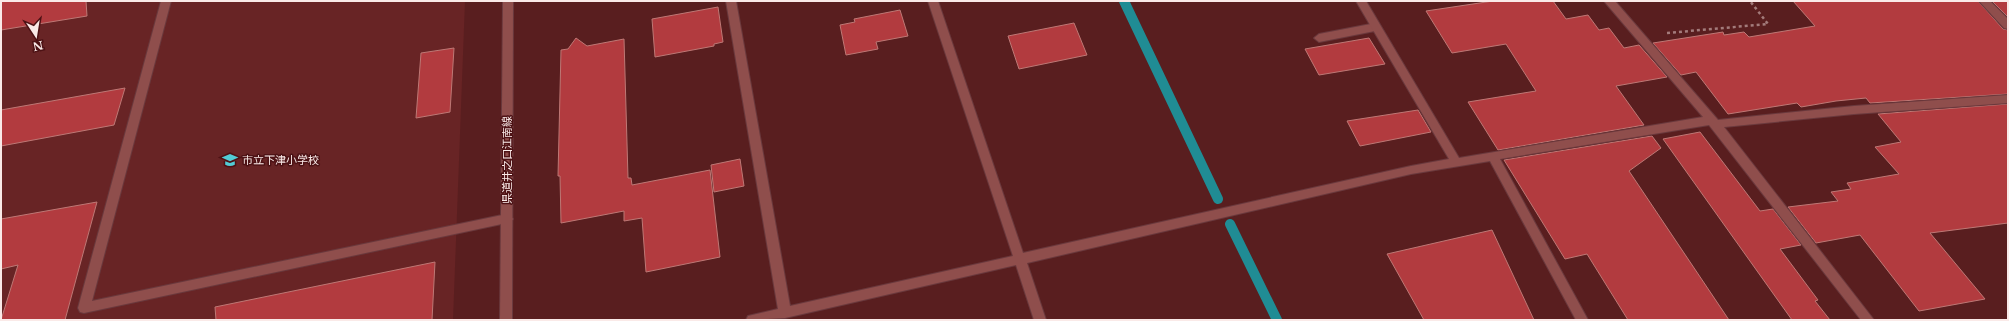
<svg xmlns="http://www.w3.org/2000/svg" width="2009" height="321" font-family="'Libre Baskerville','Noto Sans JP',serif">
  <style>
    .built { fill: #682425 }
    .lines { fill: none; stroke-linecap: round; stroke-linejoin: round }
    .stream { stroke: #208c94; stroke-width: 10 }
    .building { fill: #b23b3f; stroke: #be7875 }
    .service-casing { stroke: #6a393d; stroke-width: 2 }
    .minor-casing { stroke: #6a393d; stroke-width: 2 }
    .secondary-casing { stroke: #6a393d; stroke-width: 2 }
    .path { stroke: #a37b7b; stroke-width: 2.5; stroke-dasharray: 3 3; stroke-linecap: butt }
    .service { fill: #8f4e4c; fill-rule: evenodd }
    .minor { fill: #8f4e4c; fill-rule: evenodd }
    .secondary { fill: #8f4e4c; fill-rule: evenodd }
    .labels { text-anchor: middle; stroke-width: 3; stroke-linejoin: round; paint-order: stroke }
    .poi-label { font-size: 11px; fill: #faeae8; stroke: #4d1215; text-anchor: start }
    .street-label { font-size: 11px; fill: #faeae8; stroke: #4d1215 }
  </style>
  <rect width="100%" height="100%" fill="#591e1f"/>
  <!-- built -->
  <polygon class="built" points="1,1 465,1 453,320 1,320"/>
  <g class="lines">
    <!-- stream -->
    <g class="stream">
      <polyline points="1124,1 1218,199"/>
      <polyline points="1230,224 1277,320"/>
    </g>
  </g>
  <!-- building -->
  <g class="building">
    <polygon points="1,1 86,1 87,16 1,30"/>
    <polygon points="1493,1 1553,1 1566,19 1588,15 1599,30 1609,28 1624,48 1639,45 1667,77 1616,86 1644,125 1498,150 1468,102 1536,91 1506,44 1452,53 1426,11"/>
    <polygon points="1793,1 1978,1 2003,29 2008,30 2008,94 1870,103 1866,98 1836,101 1801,107 1797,103 1728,114 1696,72 1681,75 1653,43 1723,32 1724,35 1744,32 1749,37 1815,26"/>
    <polygon points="1992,1 2008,1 2008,17"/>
    <polygon points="718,7 723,42 714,44 714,46 655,57 652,19"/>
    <polygon points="900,10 908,36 876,42 878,49 846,55 840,25 855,22 854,19"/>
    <polygon points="1074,23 1087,55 1019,69 1008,36"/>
    <polygon points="576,38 587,46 624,39 628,178 631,178 632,185 710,170 720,257 646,272 642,218 624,221 624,211 561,223 560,176 558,176 561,50 568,49"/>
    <polygon points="1369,38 1385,64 1319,75 1305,49"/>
    <polygon points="454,48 450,112 416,118 421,53"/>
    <polygon points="125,88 114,125 1,146 1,110"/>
    <polygon points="2008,104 2008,223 1930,233 1985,299 1919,311 1860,235 1816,243 1788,207 1838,201 1831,192 1851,189 1847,183 1899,174 1875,147 1901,142 1878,114"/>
    <polygon points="1418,110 1431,132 1360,146 1347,121"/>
    <polygon points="1700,132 1760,211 1773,209 1801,245 1780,249 1818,300 1815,301 1830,320 1792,320 1663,139"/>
    <polygon points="1652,136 1661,148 1629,171 1729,320 1628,320 1587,254 1565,259 1504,160"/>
    <polygon points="740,159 744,186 714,192 711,165"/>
    <polygon points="97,202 65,320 1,320 18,265 1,269 1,219"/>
    <polygon points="1492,230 1534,320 1424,320 1387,254"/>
    <polygon points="435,262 432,320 216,320 215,307"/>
  </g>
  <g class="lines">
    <!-- service casing -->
    <g class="service-casing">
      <g id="service">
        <polygon points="161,1 171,1 92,301 507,214 511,216 513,219 511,222 84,313 80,312 78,308"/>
        <polygon points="1376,23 1381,27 1380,30 1319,42 1314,38 1319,34"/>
      </g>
    </g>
    <!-- minor casing -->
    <g class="minor-casing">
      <g id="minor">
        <polygon points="726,1 736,1 790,306 1013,256 928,1 938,1 1023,253 1411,166 1449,159 1356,1 1366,1 1459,158 1703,117 1604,1 1615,1 1718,120 1854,106 2008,95 2008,103 1854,114 1724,127 1874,320 1861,320 1709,125 1500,159 1588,320 1576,320 1490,161 1411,174 1027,263 1046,320 1034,320 1016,265 785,318 746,320 748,316 778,309"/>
        <polygon points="1979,1 1990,1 2008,19 2008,29 2004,28"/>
      </g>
    </g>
    <!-- secondary casing -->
    <g class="secondary-casing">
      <polygon id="secondary" points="503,1 513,1 512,320 500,320"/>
    </g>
    <!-- path -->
    <polyline class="path" points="1667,33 1768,24 1750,1"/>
    <!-- service -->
    <use href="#service" class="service"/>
    <!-- minor -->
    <use href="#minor" class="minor"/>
    <!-- secondary -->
    <use href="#secondary" class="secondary"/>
  </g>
  <!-- icons -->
  <defs>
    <g id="school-bare" transform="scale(1.2)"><path d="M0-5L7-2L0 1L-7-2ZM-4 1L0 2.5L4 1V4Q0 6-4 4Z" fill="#52ccd5" stroke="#4d1215" stroke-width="2.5" paint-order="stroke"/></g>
  </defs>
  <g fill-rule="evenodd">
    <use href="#school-bare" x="230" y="160"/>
  </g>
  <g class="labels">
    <!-- poi labels -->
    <g class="poi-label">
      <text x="242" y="164">市立下津小学校</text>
    </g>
    <!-- street labels -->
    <g class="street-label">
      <text transform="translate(507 160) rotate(-90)" y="4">県道井之口江南線</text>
    </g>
  </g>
  <!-- border -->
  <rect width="2009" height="321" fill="none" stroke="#faeae8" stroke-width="4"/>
  <!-- north arrow -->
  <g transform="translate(36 36) rotate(168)" stroke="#4d1215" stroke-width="3" paint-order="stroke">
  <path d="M0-3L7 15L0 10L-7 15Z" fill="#faeae8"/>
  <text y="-6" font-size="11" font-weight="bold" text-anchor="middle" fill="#faeae8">N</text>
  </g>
</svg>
